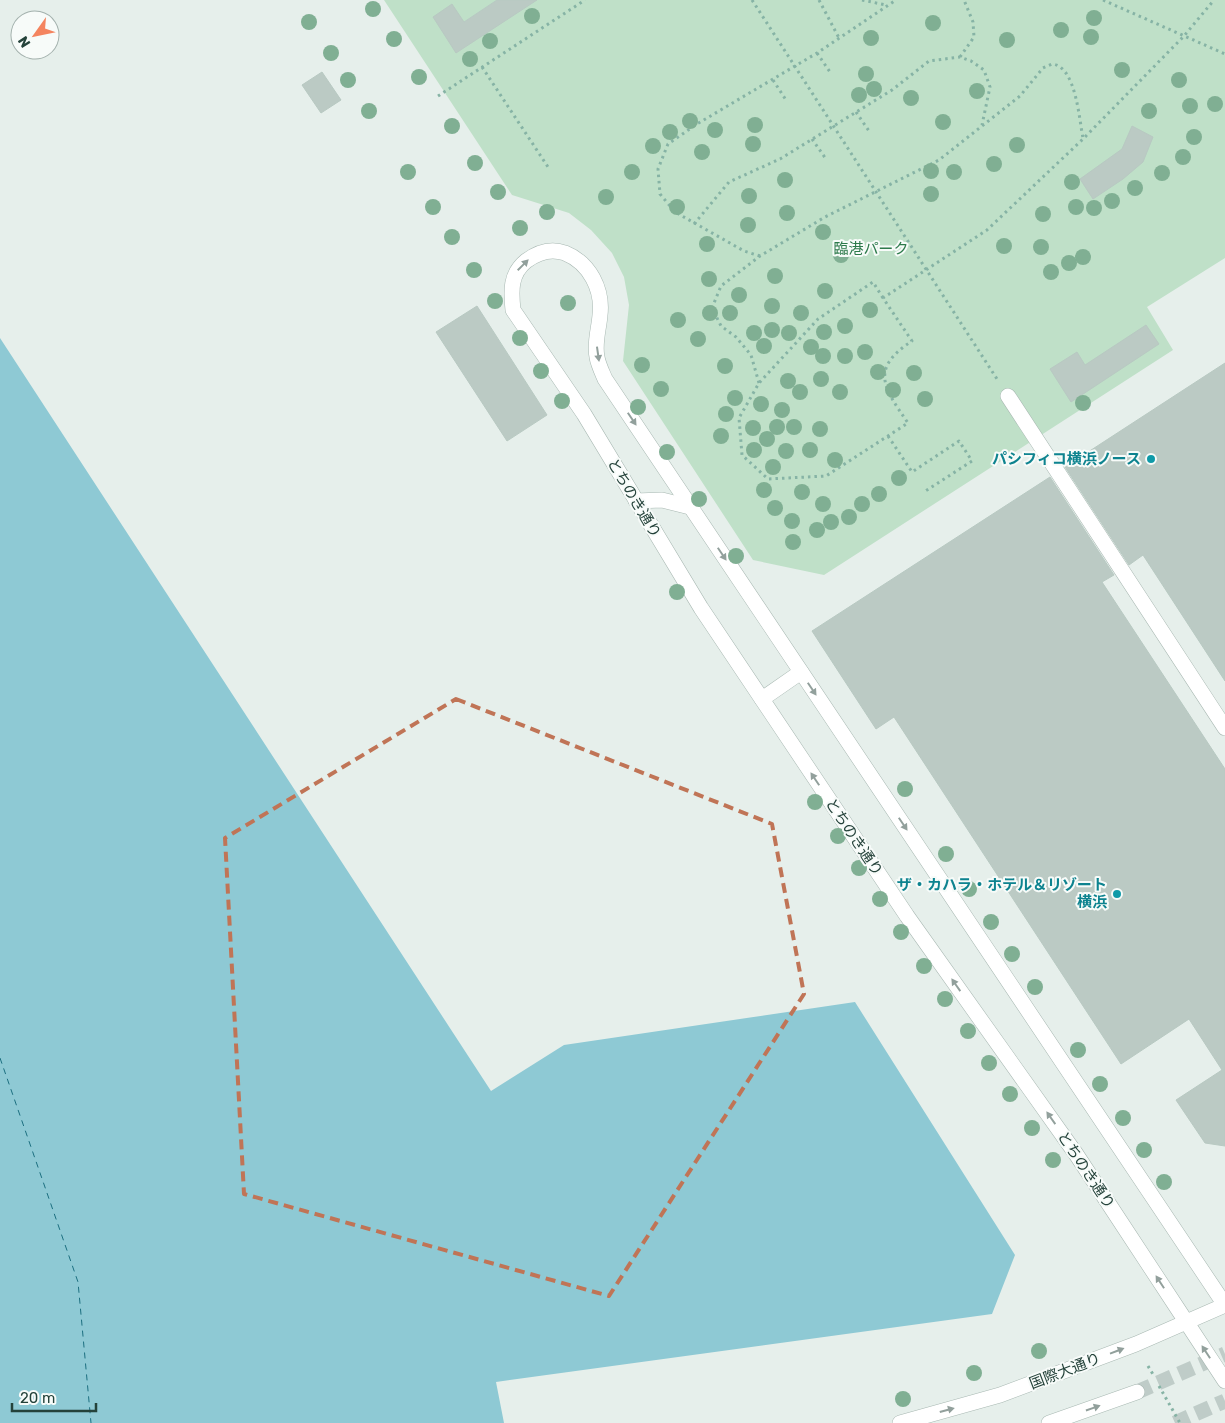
<svg xmlns="http://www.w3.org/2000/svg" width="1225" height="1423" font-family="Rubik,'Noto Sans JP',sans-serif">
  <style>
    .green { fill: #bfe0c8 }
    .water { fill: #8ec9d4 }
    .lines { fill: none; stroke-linecap: round; stroke-linejoin: round }
    .ferry { stroke: #1c6f80; stroke-width: 1; stroke-dasharray: 6 5; stroke-linecap: butt }
    .building { fill: #bbcac4; stroke: #b8c9c2 }
    .tertiary-tunnel { stroke: #bfccc8; stroke-width: 15; stroke-dasharray: 15 8; stroke-linecap: butt }
    .pedestrian-casing { stroke: #a8b8b2; stroke-width: 16 }
    .minor-casing { stroke: #a8b8b2; stroke-width: 16 }
    .tertiary-casing { stroke: #a8b8b2; stroke-width: 16 }
    .path { stroke: #86b3a5; stroke-width: 3; stroke-dasharray: 2.5 4; stroke-linecap: butt }
    .pedestrian { stroke: #fff; stroke-width: 15 }
    .minor { stroke: #fff; stroke-width: 15 }
    .tertiary { stroke: #fff; stroke-width: 15 }
    .tree { fill: #80af93 }
    .oneway { fill: #92a09c }
    .marked { fill: none; stroke: #c07456; stroke-width: 4; stroke-dasharray: 10 6; stroke-linejoin: round }
    .culture-dot { fill: #0f9aa8; stroke: #f7fbf9; stroke-width: 2 }
    .labels { text-anchor: middle; stroke-width: 4; stroke-linejoin: round; paint-order: stroke }
    .park-label { font-size: 15px; fill: #2d7a4b; stroke: #f7fbf9 }
    .culture-label { font-size: 15px; font-weight: bold; fill: #0d838f; stroke: #f7fbf9; text-anchor: end }
    .street-label { font-size: 15px; fill: #24423a; stroke: #f7fbf9 }
  </style>
  <rect width="100%" height="100%" fill="#e6efeb"/>
  <!-- green -->
  <polygon class="green" points="384,0 1225,0 1225,258 1147,307 1173,350 824,575 753,560 623,361 629,305 624,277 612,253 591,230 569,213 512,195"/>
  <!-- water -->
  <polygon class="water" points="0,338 491,1091 564,1045 855,1002 1015,1255 992,1314 496,1382 504,1423 0,1423"/>
  <g class="lines">
    <!-- ferry -->
    <polyline class="ferry" points="0,1058 78,1282 91,1423"/>
  </g>
  <!-- building -->
  <g class="building">
    <polygon points="497,0 537,0 456,53 433,17 452,4 464,22"/>
    <polygon points="322,72 341,100 321,113 302,85"/>
    <polygon points="1132,126 1153,137 1143,162 1123,179 1093,199 1080,179 1122,149"/>
    <polygon points="477,306 547,415 507,441 436,332"/>
    <polygon points="1146,325 1159,344 1071,402 1050,369 1077,352 1085,365"/>
    <polygon points="1225,363 1225,681 1143,555 1129,565 1065,467"/>
    <polygon points="1050,477 1114,575 1102,582 1225,769 1225,1146 1205,1143 1176,1100 1222,1070 1189,1019 1121,1064 894,717 876,729 812,631"/>
  </g>
  <g class="lines">
    <!-- tertiary-tunnel -->
    <g class="tertiary-tunnel">
      <polyline points="1137,1392 1225,1354"/>
      <polyline points="1175,1423 1225,1401"/>
    </g>
    <!-- pedestrian casing -->
    <g class="pedestrian-casing">
      <polyline id="pedestrian" points="1008,396 1225,728"/>
    </g>
    <!-- minor casing -->
    <g class="minor-casing">
      <g id="minor">
        <polyline points="636,501 662,500 690,507"/>
        <polyline points="762,699 801,672"/>
        <path d="M1187,1323l-111,-169 -169,-238 -206,-308 -117,-194 -71,-104c-2,-19 -3,-36 13,-49 12,-9 25,-13 39,-8 25,10 38,37 35,62 -1,14 -6,28 -3,42 1,7 5,15 8,22l620,926"/>
      </g>
    </g>
    <!-- tertiary casing -->
    <g class="tertiary-casing">
      <g id="tertiary">
        <polyline points="1187,1323 1225,1381"/>
        <polyline points="900,1423 1000,1395 1136,1344 1225,1305"/>
        <polyline points="1049,1423 1137,1392"/>
      </g>
    </g>
    <!-- path -->
    <g class="path">
      <polyline points="752,0 997,379"/>
      <polyline points="819,0 839,38"/>
      <polyline points="862,0 886,5"/>
      <polyline points="1103,0 1225,54"/>
      <polyline points="817,53 830,72"/>
      <polyline points="960,57 974,37 973,22 964,0"/>
      <polyline points="482,67 548,167"/>
      <polyline points="773,80 786,100"/>
      <polyline points="438,96 585,0"/>
      <polyline points="856,112 869,131"/>
      <polyline points="812,139 826,159"/>
      <polyline points="694,224 729,182 780,159 892,90 929,61 960,57 971,61 984,70 990,87 982,125"/>
      <polyline points="760,256 744,251 675,212 660,194 658,169 668,144 697,124 817,53 896,0"/>
      <path d="M883,298l-10,-16 -55,37 -59,64 -20,35 3,37 26,24 58,-3 82,-53c-24,-35 -39,-54 4,-82l-29,-43 104,-68 96,-91 101,-103 30,-36"/>
      <path d="M759,383l-8,-28 -15,-18 -15,-11 -9,-18 9,-22 39,-30 65,-39 114,-57 81,-64 23,-28 9,-4c24,2 27,55 31,74"/>
      <polyline points="888,436 912,472 959,441 972,461 924,492"/>
      <polyline points="1148,1366 1154,1376"/>
      <polyline points="1159,1386 1180,1423"/>
    </g>
    <!-- pedestrian -->
    <use href="#pedestrian" class="pedestrian"/>
    <!-- minor -->
    <use href="#minor" class="minor"/>
    <!-- tertiary -->
    <use href="#tertiary" class="tertiary"/>
  </g>
  <!-- trees -->
  <g class="tree">
    <circle cx="373" cy="9" r="8"/>
    <circle cx="532" cy="16" r="8"/>
    <circle cx="1094" cy="18" r="8"/>
    <circle cx="309" cy="22" r="8"/>
    <circle cx="933" cy="23" r="8"/>
    <circle cx="1061" cy="30" r="8"/>
    <circle cx="1091" cy="37" r="8"/>
    <circle cx="871" cy="38" r="8"/>
    <circle cx="394" cy="39" r="8"/>
    <circle cx="1007" cy="40" r="8"/>
    <circle cx="490" cy="41" r="8"/>
    <circle cx="331" cy="53" r="8"/>
    <circle cx="470" cy="59" r="8"/>
    <circle cx="1122" cy="70" r="8"/>
    <circle cx="866" cy="74" r="8"/>
    <circle cx="419" cy="77" r="8"/>
    <circle cx="348" cy="80" r="8"/>
    <circle cx="1179" cy="80" r="8"/>
    <circle cx="874" cy="89" r="8"/>
    <circle cx="977" cy="91" r="8"/>
    <circle cx="859" cy="95" r="8"/>
    <circle cx="911" cy="98" r="8"/>
    <circle cx="1215" cy="104" r="8"/>
    <circle cx="1190" cy="106" r="8"/>
    <circle cx="369" cy="111" r="8"/>
    <circle cx="1149" cy="111" r="8"/>
    <circle cx="690" cy="121" r="8"/>
    <circle cx="943" cy="122" r="8"/>
    <circle cx="755" cy="125" r="8"/>
    <circle cx="452" cy="126" r="8"/>
    <circle cx="715" cy="130" r="8"/>
    <circle cx="670" cy="132" r="8"/>
    <circle cx="1194" cy="137" r="8"/>
    <circle cx="753" cy="144" r="8"/>
    <circle cx="1017" cy="145" r="8"/>
    <circle cx="653" cy="146" r="8"/>
    <circle cx="702" cy="152" r="8"/>
    <circle cx="1183" cy="157" r="8"/>
    <circle cx="475" cy="163" r="8"/>
    <circle cx="994" cy="164" r="8"/>
    <circle cx="931" cy="171" r="8"/>
    <circle cx="408" cy="172" r="8"/>
    <circle cx="632" cy="172" r="8"/>
    <circle cx="954" cy="172" r="8"/>
    <circle cx="1162" cy="173" r="8"/>
    <circle cx="785" cy="180" r="8"/>
    <circle cx="1072" cy="182" r="8"/>
    <circle cx="1135" cy="188" r="8"/>
    <circle cx="498" cy="192" r="8"/>
    <circle cx="931" cy="194" r="8"/>
    <circle cx="749" cy="196" r="8"/>
    <circle cx="606" cy="197" r="8"/>
    <circle cx="1112" cy="201" r="8"/>
    <circle cx="433" cy="207" r="8"/>
    <circle cx="677" cy="207" r="8"/>
    <circle cx="1076" cy="207" r="8"/>
    <circle cx="1094" cy="208" r="8"/>
    <circle cx="547" cy="212" r="8"/>
    <circle cx="787" cy="213" r="8"/>
    <circle cx="1043" cy="214" r="8"/>
    <circle cx="748" cy="225" r="8"/>
    <circle cx="520" cy="228" r="8"/>
    <circle cx="823" cy="232" r="8"/>
    <circle cx="452" cy="237" r="8"/>
    <circle cx="707" cy="244" r="8"/>
    <circle cx="1004" cy="246" r="8"/>
    <circle cx="1041" cy="247" r="8"/>
    <circle cx="841" cy="255" r="8"/>
    <circle cx="1083" cy="257" r="8"/>
    <circle cx="1069" cy="263" r="8"/>
    <circle cx="474" cy="270" r="8"/>
    <circle cx="1051" cy="272" r="8"/>
    <circle cx="775" cy="276" r="8"/>
    <circle cx="709" cy="279" r="8"/>
    <circle cx="825" cy="291" r="8"/>
    <circle cx="739" cy="295" r="8"/>
    <circle cx="495" cy="301" r="8"/>
    <circle cx="568" cy="303" r="8"/>
    <circle cx="772" cy="306" r="8"/>
    <circle cx="870" cy="310" r="8"/>
    <circle cx="710" cy="313" r="8"/>
    <circle cx="730" cy="313" r="8"/>
    <circle cx="801" cy="313" r="8"/>
    <circle cx="678" cy="320" r="8"/>
    <circle cx="845" cy="326" r="8"/>
    <circle cx="772" cy="330" r="8"/>
    <circle cx="824" cy="332" r="8"/>
    <circle cx="754" cy="333" r="8"/>
    <circle cx="789" cy="333" r="8"/>
    <circle cx="520" cy="338" r="8"/>
    <circle cx="698" cy="339" r="8"/>
    <circle cx="764" cy="346" r="8"/>
    <circle cx="811" cy="347" r="8"/>
    <circle cx="865" cy="352" r="8"/>
    <circle cx="823" cy="356" r="8"/>
    <circle cx="845" cy="356" r="8"/>
    <circle cx="642" cy="365" r="8"/>
    <circle cx="725" cy="366" r="8"/>
    <circle cx="541" cy="371" r="8"/>
    <circle cx="878" cy="372" r="8"/>
    <circle cx="914" cy="373" r="8"/>
    <circle cx="821" cy="379" r="8"/>
    <circle cx="788" cy="381" r="8"/>
    <circle cx="661" cy="389" r="8"/>
    <circle cx="893" cy="390" r="8"/>
    <circle cx="800" cy="392" r="8"/>
    <circle cx="840" cy="392" r="8"/>
    <circle cx="735" cy="398" r="8"/>
    <circle cx="925" cy="399" r="8"/>
    <circle cx="562" cy="401" r="8"/>
    <circle cx="1083" cy="403" r="8"/>
    <circle cx="761" cy="404" r="8"/>
    <circle cx="638" cy="407" r="8"/>
    <circle cx="782" cy="410" r="8"/>
    <circle cx="726" cy="414" r="8"/>
    <circle cx="777" cy="427" r="8"/>
    <circle cx="794" cy="427" r="8"/>
    <circle cx="753" cy="428" r="8"/>
    <circle cx="820" cy="429" r="8"/>
    <circle cx="721" cy="436" r="8"/>
    <circle cx="767" cy="439" r="8"/>
    <circle cx="754" cy="450" r="8"/>
    <circle cx="810" cy="450" r="8"/>
    <circle cx="786" cy="451" r="8"/>
    <circle cx="667" cy="452" r="8"/>
    <circle cx="835" cy="460" r="8"/>
    <circle cx="773" cy="467" r="8"/>
    <circle cx="899" cy="478" r="8"/>
    <circle cx="764" cy="490" r="8"/>
    <circle cx="802" cy="492" r="8"/>
    <circle cx="879" cy="494" r="8"/>
    <circle cx="699" cy="499" r="8"/>
    <circle cx="823" cy="504" r="8"/>
    <circle cx="862" cy="504" r="8"/>
    <circle cx="775" cy="508" r="8"/>
    <circle cx="849" cy="517" r="8"/>
    <circle cx="792" cy="521" r="8"/>
    <circle cx="831" cy="522" r="8"/>
    <circle cx="817" cy="530" r="8"/>
    <circle cx="793" cy="542" r="8"/>
    <circle cx="736" cy="556" r="8"/>
    <circle cx="677" cy="592" r="8"/>
    <circle cx="905" cy="789" r="8"/>
    <circle cx="815" cy="802" r="8"/>
    <circle cx="838" cy="836" r="8"/>
    <circle cx="946" cy="854" r="8"/>
    <circle cx="859" cy="868" r="8"/>
    <circle cx="969" cy="889" r="8"/>
    <circle cx="880" cy="899" r="8"/>
    <circle cx="991" cy="922" r="8"/>
    <circle cx="901" cy="932" r="8"/>
    <circle cx="1012" cy="954" r="8"/>
    <circle cx="924" cy="966" r="8"/>
    <circle cx="1035" cy="987" r="8"/>
    <circle cx="945" cy="999" r="8"/>
    <circle cx="968" cy="1031" r="8"/>
    <circle cx="1078" cy="1050" r="8"/>
    <circle cx="989" cy="1063" r="8"/>
    <circle cx="1100" cy="1084" r="8"/>
    <circle cx="1010" cy="1094" r="8"/>
    <circle cx="1123" cy="1118" r="8"/>
    <circle cx="1032" cy="1128" r="8"/>
    <circle cx="1144" cy="1150" r="8"/>
    <circle cx="1053" cy="1160" r="8"/>
    <circle cx="1164" cy="1182" r="8"/>
    <circle cx="1039" cy="1351" r="8"/>
    <circle cx="974" cy="1373" r="8"/>
    <circle cx="903" cy="1399" r="8"/>
  </g>
  <!-- one-way arrows -->
  <defs><path id="oneway-solid" d="M-6-.8H1V-3.2L6.5 0L1 3.2V.8H-6Z" transform="scale(1.25)"/></defs>
  <g class="oneway">
    <use href="#oneway-solid" transform="translate(523 265) rotate(-45)"/>
    <use href="#oneway-solid" transform="translate(598 354) rotate(82)"/>
    <use href="#oneway-solid" transform="translate(632 419) rotate(56)"/>
    <use href="#oneway-solid" transform="translate(722 554) rotate(56)"/>
    <use href="#oneway-solid" transform="translate(812 689) rotate(56)"/>
    <use href="#oneway-solid" transform="translate(815 779) rotate(-124)"/>
    <use href="#oneway-solid" transform="translate(903 824) rotate(56)"/>
    <use href="#oneway-solid" transform="translate(956 985) rotate(-125)"/>
    <use href="#oneway-solid" transform="translate(1051 1118) rotate(-125)"/>
    <use href="#oneway-solid" transform="translate(1160 1282) rotate(-123)"/>
    <use href="#oneway-solid" transform="translate(1117 1351) rotate(-21)"/>
    <use href="#oneway-solid" transform="translate(1206 1352) rotate(-123)"/>
    <use href="#oneway-solid" transform="translate(1093 1408) rotate(-19)"/>
    <use href="#oneway-solid" transform="translate(947 1410) rotate(-15)"/>
  </g>
  <!-- marked area -->
  <path class="marked" d="M456,699l316,125 32,170 -195,302 -365,-102 -19,-356z"/>
  <!-- markers -->
  <g class="culture-dot">
    <circle cx="1151" cy="459" r="5"/>
    <circle cx="1117" cy="894" r="5"/>
  </g>
  <g class="labels">
    <!-- park labels -->
    <g class="park-label">
      <text x="871" y="254">臨港パーク</text>
    </g>
    <!-- culture labels -->
    <g class="culture-label">
      <text x="1141" y="464">パシフィコ横浜ノース</text>
      <text x="1107" y="890">ザ・カハラ・ホテル＆リゾート<tspan x="1107" dy="17">横浜</tspan></text>
    </g>
    <!-- street labels -->
    <g class="street-label">
      <text transform="translate(634 498) rotate(59)" y="5">とちのき通り</text>
      <text transform="translate(854 837) rotate(56)" y="5">とちのき通り</text>
      <text transform="translate(1086 1170) rotate(56)" y="5">とちのき通り</text>
      <text transform="translate(1065 1371) rotate(-21)" y="5">国際大通り</text>
    </g>
  </g>
  <!-- north arrow -->
  <g transform="translate(35 35) rotate(237)"><circle r="24" fill="#f7fbf9" stroke="#a3b1ad"/>
  <path d="M0-4L9 19L0 12L-9 19Z" fill="#f4845f"/>
  <text y="-8" font-size="14" font-weight="bold" text-anchor="middle" fill="#24423a">N</text>
  </g>
  <!-- scale -->
  <path d="M12 1403v8h84v-8" fill="none" stroke="#24423a" stroke-width="2.5"/>
  <text x="20" y="1403" font-size="15" fill="#24423a" stroke="#f7fbf9" stroke-width="4" paint-order="stroke">20 m</text>
</svg>
